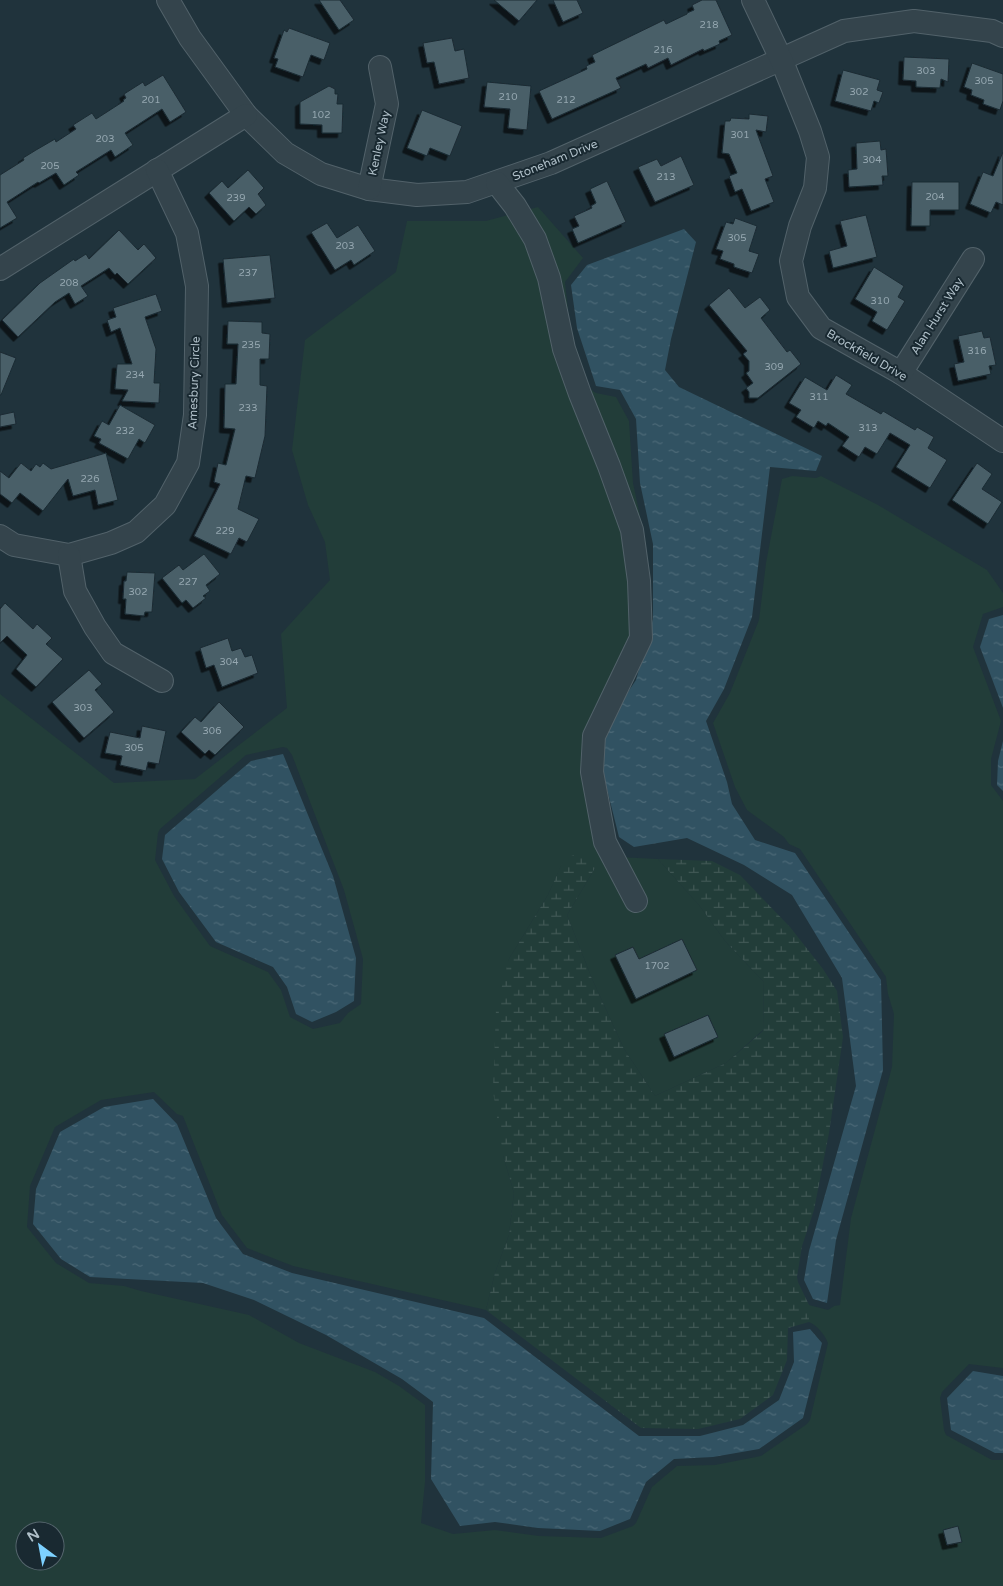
<svg xmlns="http://www.w3.org/2000/svg" width="1003" height="1586" font-family="'Varela Round',sans-serif">
  <style>
    .grass { fill: #223d39; fill-rule: evenodd }
    .wetland { fill: url(#wetland-marsh) }
    .water { fill: url(#water-ripples) }
    .building { fill: #485e68; stroke: #1b2b33; filter: url(#shadow) }
    .lines { fill: none; stroke-linecap: round; stroke-linejoin: round }
    .minor-casing { stroke: #52626a; stroke-width: 24 }
    .minor { stroke: #34444c; stroke-width: 22 }
    .labels { text-anchor: middle; stroke-width: 4; stroke-linejoin: round; paint-order: stroke }
    .number-label { font-size: 10px; fill: #95a7b0 }
    .street-label { font-size: 12px; fill: #afbfc8; stroke: #192931 }
  </style>
  <defs>
    <pattern id="wetland-marsh" width="20" height="14" patternUnits="userSpaceOnUse" patternTransform="scale(1.25)"><rect width="20" height="14" fill="#223d39"/><path d="M1 5h8M5 5V1M11 12h8M15 12V8" fill="none" stroke="#405754"/></pattern>
    <pattern id="water-ripples" width="26" height="14" patternUnits="userSpaceOnUse" patternTransform="scale(1.25)"><rect width="26" height="14" fill="#315262"/><path d="M2 4q2-2 4 0t4 0M15 11q2-2 4 0t4 0" fill="none" stroke="#4c6977"/></pattern>
    <filter id="shadow"><feDropShadow dx="-4.5" dy="4.5" stdDeviation="0" flood-color="#0009"/></filter>
  </defs>
  <rect width="100%" height="100%" fill="#20333c"/>
  <!-- grass -->
  <path class="grass" d="M538,207l45,51 -18,24 5,48 20,59 6,4 20,4 13,24 4,62 13,61v73l-51,153 22,87 41,2 41,46 27,37 38,40 -1,48 -37,33 -71,33 -31,-47 -32,-70 -25,-64 28,-47 -31,-8 -16,35 -39,64 -6,196 11,38 -5,42 -14,38 -9,37 -193,-44 -46,-18 -25,-33 -39,-99 -6,-2 -23,-22 -53,8 -46,27 -25,59 -3,41 29,36 33,20 35,3 17,5 108,24 50,28 76,29 24,14 26,19v77l-4,41 32,11 42,-4 44,6 62,2 32,-12 3,-3 16,-36 25,-21 38,-1 46,-9 46,-32 3,-4 18,-77c-3,-8 -11,-18 -19,-21v-17l19,5 6,-4 6,-1 11,-87 41,-151 2,-53 -6,-20 -2,-17 -86,-128 -11,-5 -5,-7 -37,-27 -12,-23 -22,-64 17,-30 29,-73 7,-57 16,-84 10,-3 24,2 5,-2 57,29 109,65 16,23v14l-20,7 -10,33 28,74 -10,38v26l12,16v567l-34,-4 -27,28 -2,6 4,32 2,5 46,25h11v126h-1003v-892l114,89 81,-4 92,-71 -6,-74 49,-54 -5,-38 -17,-37 -16,-55 13,-110 91,-68 11,-51h79zM283,747l4,1 5,7 52,135 19,69 -2,45 -13,9 -8,10 -27,6 -23,-12 -9,-27 -13,-18 -58,-26 -36,-50 -19,-36 3,-27 2,-4 86,-74zM25,1531h30v30h-30z"/>
  <!-- wetland -->
  <polygon class="wetland" points="581,852 595,868 567,915 592,979 624,1049 655,1096 726,1063 763,1031 764,982 726,942 699,905 658,859 712,861 740,875 790,927 823,969 837,991 843,1037 842,1044 829,1133 814,1210 802,1246 797,1277 798,1282 809,1305 809,1322 788,1328 787,1360 773,1395 740,1419 698,1429 641,1428 486,1310 495,1273 509,1235 514,1193 503,1155 493,1091 496,1009 509,959 548,895 564,859"/>
  <!-- water -->
  <g class="water">
    <polygon points="684,229 696,242 671,339 665,370 679,387 822,456 816,471 770,467 752,617 724,689 706,721 727,782 732,804 755,840 795,853 881,980 883,1070 836,1240 827,1303 813,1299 804,1280 809,1251 856,1086 842,978 792,895 744,865 687,838 634,847 619,837 602,769 606,725 636,680 653,619 653,544 640,483 636,419 620,390 596,386 577,328 571,285 587,265"/>
    <polygon points="1003,615 1003,708 980,647 989,619"/>
    <polygon points="1003,741 1003,791 997,785 998,761"/>
    <polygon points="283,754 333,876 356,958 354,1001 336,1012 312,1022 296,1014 287,987 273,967 216,942 179,892 162,859 165,835 251,761"/>
    <polygon points="153,1099 177,1124 216,1218 243,1254 292,1273 484,1318 639,1436 700,1436 743,1425 779,1400 794,1362 793,1332 810,1329 822,1343 803,1418 759,1449 713,1457 674,1459 646,1482 630,1519 600,1531 538,1528 495,1522 460,1526 431,1479 433,1402 402,1379 326,1335 254,1300 203,1283 90,1277 61,1259 33,1224 36,1189 60,1132 104,1107"/>
    <polygon points="973,1371 1003,1376 1003,1453 995,1453 951,1430 947,1398"/>
  </g>
  <!-- building -->
  <g class="building">
    <polygon points="319,0 340,0 354,20 339,30"/>
    <polygon points="494,0 537,0 519,21"/>
    <polygon points="553,0 577,0 583,13 563,22"/>
    <polygon points="702,0 716,0 732,35 719,41 720,44 704,51 703,49 671,65 668,58 648,68 646,64 616,78 621,88 552,119 539,91 587,69 586,66 595,62 592,55 664,20 666,24 687,14 687,13 694,10 692,5"/>
    <polygon points="289,28 330,43 324,60 311,55 303,77 275,67 278,59 274,58 284,30 287,32"/>
    <polygon points="452,38 455,51 464,49 469,78 439,84 434,62 427,63 423,43"/>
    <polygon points="904,57 949,59 948,82 941,79 940,88 916,87 916,81 903,80"/>
    <polygon points="972,63 1003,74 1003,101 1000,110 983,104 984,100 971,95 972,90 964,87"/>
    <polygon points="843,70 880,80 877,90 883,92 879,103 874,101 871,111 835,101"/>
    <polygon points="163,75 186,112 170,122 162,109 125,133 133,145 115,157 111,150 76,172 79,175 64,185 56,173 39,183 38,182 7,202 17,218 0,228 0,175 24,160 23,158 36,150 55,139 56,142 76,129 73,125 92,113 96,119 124,101 123,100 126,98 124,94 143,82 145,86"/>
    <polygon points="487,82 531,86 527,130 508,128 510,109 484,107"/>
    <polygon points="329,86 335,89 335,94 338,94 337,104 343,104 342,133 322,133 322,125 300,124 300,102"/>
    <polygon points="422,110 462,126 450,156 430,148 427,156 407,148"/>
    <polygon points="749,114 768,116 766,132 756,130 773,176 765,179 774,202 751,211 742,189 735,192 729,176 737,173 729,154 722,153 725,121 730,121 731,118 749,119"/>
    <polygon points="880,141 881,150 886,149 888,176 882,176 883,185 849,187 848,170 857,169 856,143"/>
    <polygon points="1003,152 1003,205 996,202 991,213 970,204 983,172 993,176"/>
    <polygon points="681,156 694,185 655,202 638,167 657,159 661,166"/>
    <polygon points="248,170 264,188 258,194 266,205 256,214 249,207 234,221 209,193 222,181 228,188"/>
    <polygon points="607,181 626,222 578,243 572,229 579,226 574,216 592,208 591,206 596,203 590,189"/>
    <polygon points="912,182 959,182 959,210 930,210 930,226 911,226"/>
    <polygon points="866,215 877,257 833,268 829,251 847,246 840,221"/>
    <polygon points="735,218 757,226 749,251 759,254 752,273 734,267 734,264 720,259 723,251 716,249 726,222 733,224"/>
    <polygon points="327,223 337,238 358,225 375,251 354,265 351,260 335,270 311,232"/>
    <polygon points="119,230 138,250 144,244 156,258 128,284 117,273 115,275 109,268 81,286 88,296 75,304 69,293 55,302 18,337 2,320 40,283 74,259 75,261 86,254 89,259"/>
    <polygon points="270,255 275,298 227,303 223,259"/>
    <polygon points="874,267 904,286 898,297 905,301 887,330 872,321 877,312 855,299"/>
    <polygon points="729,288 745,308 760,297 770,310 761,318 787,352 790,350 801,364 758,398 749,398 749,392 746,388 753,383 746,373 749,371 749,361 743,354 747,351 709,305"/>
    <polygon points="156,294 162,311 145,317 156,349 154,383 160,383 159,403 122,401 128,390 115,389 117,364 132,364 120,328 111,332 107,320 116,317 113,308"/>
    <polygon points="228,321 262,322 262,333 270,334 269,359 260,359 260,385 267,386 265,436 255,478 246,476 238,509 259,519 247,542 239,538 231,554 194,536 220,484 214,482 218,463 226,465 235,429 224,428 225,384 236,384 238,344 227,344"/>
    <polygon points="982,331 984,338 990,337 996,365 989,366 991,374 958,381 954,364 964,362 958,336"/>
    <polygon points="0,352 16,358 1,395 0,395"/>
    <polygon points="836,375 852,385 846,394 881,414 883,411 915,430 917,427 934,437 928,448 947,460 930,488 896,467 910,445 890,433 877,454 865,447 859,457 842,446 849,437 828,423 826,426 818,421 814,428 796,417 801,410 789,403 805,377 827,390"/>
    <polygon points="120,405 155,425 145,443 139,439 128,459 99,443 101,439 94,436 102,421 109,425"/>
    <polygon points="14,412 16,424 0,427 0,415"/>
    <polygon points="106,453 118,500 98,505 95,490 73,496 68,479 43,511 20,493 12,503 0,494 0,471 9,478 21,463 31,471 36,464 40,467 43,463 51,469"/>
    <polygon points="977,463 992,474 982,489 1002,502 988,524 952,500"/>
    <polygon points="204,554 220,574 206,585 210,591 203,596 206,598 193,608 186,600 182,603 162,578 179,565 183,570"/>
    <polygon points="127,572 155,573 152,612 145,612 144,616 125,614 126,599 123,599 124,581 126,581"/>
    <polygon points="5,603 33,629 37,624 52,638 46,644 63,659 36,687 16,669 27,655 7,636 0,643 0,609"/>
    <polygon points="228,638 232,651 241,648 245,657 252,655 258,673 222,687 214,665 206,668 200,648"/>
    <polygon points="89,670 102,684 95,690 114,712 84,738 52,702"/>
    <polygon points="219,702 244,727 215,755 209,750 205,754 181,732 195,717 201,722"/>
    <polygon points="142,726 166,731 159,764 148,762 146,771 120,765 122,756 105,753 110,732 140,738"/>
    <polygon points="682,939 697,970 636,999 615,955 633,947 639,959"/>
    <polygon points="708,1015 718,1037 674,1057 664,1034"/>
    <polygon points="958,1526 962,1542 947,1545 943,1530"/>
  </g>
  <g class="lines">
    <!-- minor casing -->
    <g class="minor-casing">
      <g id="minor">
        <polyline points="168,0 190,38 246,115 285,153 321,174 369,189 417,195 467,192 551,163 844,31 914,21 992,31 1003,36"/>
        <polyline points="753,0 781,59 810,131 818,157 815,188 800,226 791,261 798,297 821,328 901,373 1003,441"/>
        <polyline points="497,183 515,206 535,239 549,278 564,349 580,394 609,466 632,530 639,581 641,638 594,736 592,772 605,842 636,901"/>
        <polyline points="369,189 387,104 380,67"/>
        <polyline points="0,269 246,115"/>
        <polyline points="901,373 973,259"/>
        <polyline points="0,536 14,545 69,555 111,543 136,532 165,505 188,463 195,415 197,286 187,233 157,170"/>
        <polyline points="69,555 75,591 95,627 113,653 162,681"/>
      </g>
    </g>
    <!-- minor -->
    <use href="#minor" class="minor"/>
  </g>
  <g class="labels">
    <!-- number labels -->
    <g class="number-label">
      <text x="709" y="28">218</text>
      <text x="663" y="53">216</text>
      <text x="926" y="74">303</text>
      <text x="984" y="84">305</text>
      <text x="859" y="95">302</text>
      <text x="508" y="100">210</text>
      <text x="151" y="103">201</text>
      <text x="566" y="103">212</text>
      <text x="321" y="118">102</text>
      <text x="740" y="138">301</text>
      <text x="105" y="142">203</text>
      <text x="872" y="163">304</text>
      <text x="50" y="169">205</text>
      <text x="666" y="180">213</text>
      <text x="935" y="200">204</text>
      <text x="236" y="201">239</text>
      <text x="737" y="241">305</text>
      <text x="345" y="249">203</text>
      <text x="248" y="276">237</text>
      <text x="69" y="286">208</text>
      <text x="880" y="304">310</text>
      <text x="251" y="348">235</text>
      <text x="977" y="354">316</text>
      <text x="774" y="370">309</text>
      <text x="135" y="378">234</text>
      <text x="819" y="400">311</text>
      <text x="248" y="411">233</text>
      <text x="868" y="431">313</text>
      <text x="125" y="434">232</text>
      <text x="90" y="482">226</text>
      <text x="225" y="534">229</text>
      <text x="188" y="585">227</text>
      <text x="138" y="595">302</text>
      <text x="229" y="665">304</text>
      <text x="83" y="711">303</text>
      <text x="212" y="734">306</text>
      <text x="134" y="751">305</text>
      <text x="657" y="969">1702</text>
    </g>
    <!-- street labels -->
    <g class="street-label">
      <text transform="translate(379 143) rotate(-78)" y="4">Kenley Way</text>
      <text transform="translate(555 160) rotate(-22)" y="4">Stoneham Drive</text>
      <text transform="translate(937 316) rotate(-58)" y="4">Alan Hurst Way</text>
      <text transform="translate(867 355) rotate(30)" y="4">Brockfield Drive</text>
      <text transform="translate(194 383) rotate(-88)" y="4">Amesbury Circle</text>
    </g>
  </g>
  <!-- north arrow -->
  <g transform="translate(40 1546) rotate(328)"><circle r="24" fill="#192931" stroke="#55656d"/>
  <path d="M0-4L9 19L0 12L-9 19Z" fill="#7dd1ff"/>
  <text y="-8" font-size="14" font-weight="bold" text-anchor="middle" fill="#afbfc8">N</text>
  </g>
</svg>
